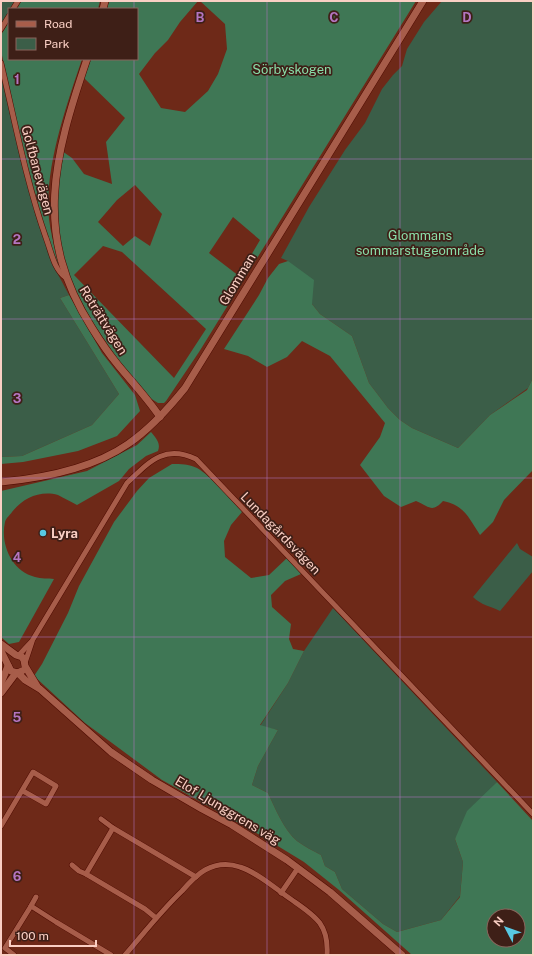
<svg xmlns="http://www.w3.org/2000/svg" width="534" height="956" font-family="'Public Sans',sans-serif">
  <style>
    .green { fill: #3b5e48 }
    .forest { fill: #3f7755; fill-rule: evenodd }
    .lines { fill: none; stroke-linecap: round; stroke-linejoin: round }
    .street-casing { stroke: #4f0b00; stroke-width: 6 }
    .secondary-casing { stroke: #4f0b00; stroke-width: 8 }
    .street { stroke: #a75d4a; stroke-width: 5 }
    .secondary { stroke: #a75d4a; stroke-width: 7 }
    .grid { fill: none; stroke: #b475c1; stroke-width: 1; stroke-opacity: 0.55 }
    .poi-dot { fill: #58c9e3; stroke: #3e1f17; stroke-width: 1.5 }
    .labels { text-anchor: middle; stroke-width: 3.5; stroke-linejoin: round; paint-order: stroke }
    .park-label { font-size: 13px; fill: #89dda8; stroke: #3e1f17 }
    .street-label { font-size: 13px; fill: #facfc4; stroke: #3e1f17 }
    .poi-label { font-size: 13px; font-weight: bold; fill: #facfc4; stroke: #3e1f17; text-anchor: start }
    .grid-label { font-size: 13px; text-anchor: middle; font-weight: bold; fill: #b475c1; stroke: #3e1f17; stroke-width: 3.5; stroke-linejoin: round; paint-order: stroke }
  </style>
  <rect width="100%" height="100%" fill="#6e2918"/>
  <!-- green -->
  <g class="green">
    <polygon points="1,1 15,1 11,9 9,9 9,12 1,28"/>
    <polygon points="442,1 533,1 533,378 528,388 490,415 458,448 412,428 400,420 388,408 369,383 352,336 320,314 312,304 288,261 281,258 309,207 345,150 365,123 382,89 393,75 402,66 407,49 424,22"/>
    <polygon points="1,55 30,176 35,214 53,265 69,295 60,298 119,394 92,425 22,456 1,457"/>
    <path d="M517,543l3,6 13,8v14l-33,40c-10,-5 -19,-6 -27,-14z"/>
    <path d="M333,608l164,174 -7,8 -35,49 8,23 -3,34 -19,24 -44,12 -14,-8 -41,-35 -7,-17 -10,-6 -4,-11c-8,-4 -17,-9 -24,-14 -13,-11 -22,-33 -29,-48l-16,-8 6,-19 20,-36 -18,-4 28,-43 16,-32z"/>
  </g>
  <!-- forest -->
  <g class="forest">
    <polygon points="21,1 100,1 98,9 17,9"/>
    <path d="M109,1h89l-18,21 -12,18 -13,13 -16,21 22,34 24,4 23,-21 10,-17 9,-25 -2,-25 -25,-23h216l-217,351 -33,49 -2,2h-6l-8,-5 -34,-41 -24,-36 -26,-47 -7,-35 -2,-46 5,-42 10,7 12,16 28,10 -6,-42 19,-24 -41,-40 7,-19h46v-50h-30zM135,185l27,29 -12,32 -15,-10 -12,10 -25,-24 19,-22zM233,217l27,23 -21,36 -30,-23zM103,246l19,6 84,77 -32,49 -100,-103z"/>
    <path d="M9,22v37h73c-16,48 -38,109 -33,160 2,17 7,34 12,50l-5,-7 -21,-58 -34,-153v-16z"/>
    <path d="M288,261l26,19 -2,24 8,10 32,22 17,47 19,25 12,12 12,8 46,20 32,-33 37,-25 6,-12v92l-29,30 -11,22 -13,13c-11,-17 -16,-30 -37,-34 -11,12 -13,6 -27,0l-15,6 -17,-11 -24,-31 20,-28 5,-14 -55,-67 -28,-15 -15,16 -20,10 -19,-11 -24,-7 35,-54 9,-17 11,-14z"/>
    <polygon points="69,295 102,353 135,395 140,411 117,436 78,451 23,462 1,464 1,457 22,456 92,425 119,394 60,298"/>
    <path d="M151,432c5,6 10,11 7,19l-12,5 -17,13 -10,12 -42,24c-6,-3 -13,-7 -19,-10 -18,-5 -35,3 -46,17 -2,3 -6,6 -7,10 -5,23 7,49 30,55 6,2 13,1 19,2l-35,63 -10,2 -8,-7v-146l86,-20 50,-26z"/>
    <path d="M172,464c9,0 17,0 25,4 14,8 34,31 45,44l-11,13 -7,16 1,16 26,21 18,-3 18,-17 14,16 -16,7 -14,14 1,12 19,17 -2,15 4,10 11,2 -16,32 -28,42 18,5 -20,36 -6,19 16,8c7,15 16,37 29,48 7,5 16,10 24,14l4,11 10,6 7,17 41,35 14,8 44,-12 19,-23 3,-35 -8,-23 12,-28 30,-29 36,39v134h-121l-73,-65 -35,-28 -51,-31 -91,-51 -77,-57 -51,-47 8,-12 26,-51 11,-27 35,-64 23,-31 12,-13zM494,916h24v24h-24z"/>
  </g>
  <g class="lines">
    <!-- street casing -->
    <g class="street-casing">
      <g id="street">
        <polyline points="13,9 18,1"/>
        <polyline points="1,29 9,16"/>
        <path d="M1,63c14,59 25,118 45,175 5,13 8,32 20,40"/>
        <path d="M18,656l14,-15 95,-158c22,-21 37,-39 69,-24l337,355"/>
        <polyline points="25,663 32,642"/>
        <polyline points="101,819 113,828"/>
        <polyline points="1,826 33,772 56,786 46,804 23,791"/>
        <polyline points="72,865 79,871 86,874"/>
        <polyline points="281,893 298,868"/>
        <polyline points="31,906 36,897"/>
        <polyline points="156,918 145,909 86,874 113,828 196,877"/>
        <polyline points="14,955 5,948 31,906 56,922 111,955"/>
        <path d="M125,955c19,-22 36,-44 57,-64 7,-8 14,-16 23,-21 11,-6 23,-7 35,-3 17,5 37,23 52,33 23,16 37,24 35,55"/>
      </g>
    </g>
    <!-- secondary casing -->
    <g class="secondary-casing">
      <g id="secondary">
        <polyline points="103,9 105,1"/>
        <path d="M87,59c-33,98 -55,175 5,269 8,13 17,26 26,37 14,17 30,34 42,52"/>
        <path d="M1,482c43,-4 91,-13 127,-38 22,-15 40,-35 57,-56l238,-387"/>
        <polyline points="1,644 16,655 22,657 24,660 25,666 37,686"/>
        <polyline points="1,651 11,671 18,673 22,671"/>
        <polyline points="18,673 25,680 40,689 111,752 152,780 202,809 232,825 287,860 330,892 402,955"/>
        <polyline points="1,683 8,666"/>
        <polyline points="1,693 16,673"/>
      </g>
    </g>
    <!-- street -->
    <use href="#street" class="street"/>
    <!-- secondary -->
    <use href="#secondary" class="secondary"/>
  </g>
  <!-- grid -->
  <path class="grid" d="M134,1v8M267,1v954M400,1v954M134,59v896M1,159h532M1,319h532M1,478h532M1,637h532M1,797h532"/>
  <!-- markers -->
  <circle class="poi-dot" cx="43" cy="533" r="4"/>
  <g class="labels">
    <!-- park labels -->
    <g class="park-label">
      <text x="292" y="74">Sörbyskogen</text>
      <text x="420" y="240">Glommans<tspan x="420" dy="15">sommarstugeområde</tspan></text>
    </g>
    <!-- street labels -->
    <g class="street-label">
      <text transform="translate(38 170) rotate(75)" y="5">Golfbanevägen</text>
      <text transform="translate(237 279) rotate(-59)" y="5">Glomman</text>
      <text transform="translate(104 320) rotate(58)" y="5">Reträttvägen</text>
      <text transform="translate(281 533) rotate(46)" y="5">Lundagårdsvägen</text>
      <text transform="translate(228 810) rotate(31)" y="5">Elof Ljunggrens väg</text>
    </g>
    <!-- poi labels -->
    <g class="poi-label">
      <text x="51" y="538">Lyra</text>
    </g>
  </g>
  <g class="grid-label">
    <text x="200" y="22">B</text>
    <text x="334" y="22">C</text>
    <text x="467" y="22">D</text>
    <text x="17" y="84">1</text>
    <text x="17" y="244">2</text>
    <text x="17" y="403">3</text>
    <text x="17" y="562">4</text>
    <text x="17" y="722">5</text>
    <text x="17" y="881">6</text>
  </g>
  <!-- border -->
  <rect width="534" height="956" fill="none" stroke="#facfc4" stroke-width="4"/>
  <!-- legend -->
  <rect x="8" y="8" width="130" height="52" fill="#3e1f17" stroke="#89655c"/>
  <rect x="16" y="21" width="20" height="6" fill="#a75d4a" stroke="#89655c"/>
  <text x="44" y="28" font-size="12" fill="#facfc4">Road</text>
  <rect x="16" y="38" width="20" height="12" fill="#3b5e48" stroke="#89655c"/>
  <text x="44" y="48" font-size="12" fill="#facfc4">Park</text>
  <!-- north arrow -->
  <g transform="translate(506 928) rotate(311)"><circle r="19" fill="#3e1f17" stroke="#89655c"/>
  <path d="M0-3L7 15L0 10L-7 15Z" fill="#58c9e3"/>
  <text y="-6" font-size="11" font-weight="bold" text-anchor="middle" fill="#facfc4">N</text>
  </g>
  <!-- scale -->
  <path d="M10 940v6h86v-6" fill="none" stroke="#facfc4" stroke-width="2"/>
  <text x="16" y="940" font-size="12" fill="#facfc4" stroke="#3e1f17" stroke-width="3" paint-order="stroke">100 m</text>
</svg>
